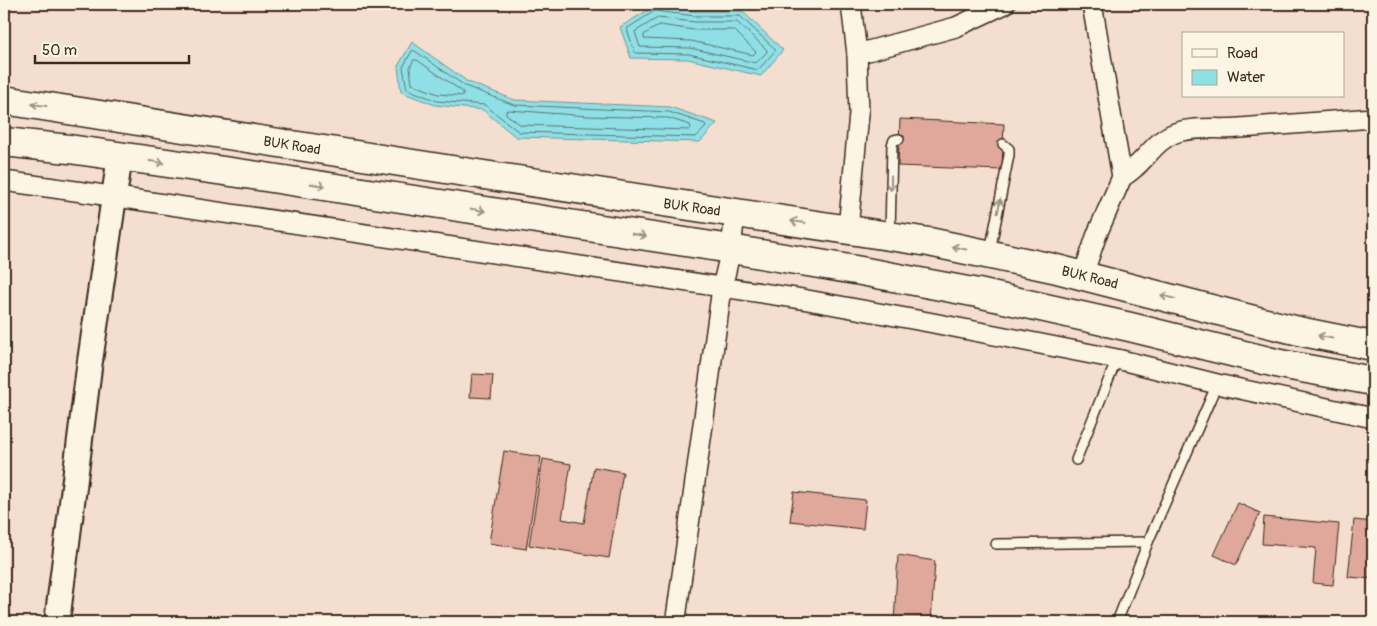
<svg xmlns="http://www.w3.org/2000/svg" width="1377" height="626" font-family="Pangolin,sans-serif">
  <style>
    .water { fill: #8fe0e6; stroke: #6d9796 }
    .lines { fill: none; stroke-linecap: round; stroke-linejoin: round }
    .shore { stroke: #5d736e; stroke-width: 1 }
    .building { fill: #e0a79b; stroke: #3b2a1e }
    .service-casing { stroke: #3b2a1e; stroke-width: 12 }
    .minor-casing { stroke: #3b2a1e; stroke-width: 22 }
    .tertiary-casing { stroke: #3b2a1e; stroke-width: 28 }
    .primary-casing { stroke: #3b2a1e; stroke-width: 31 }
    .service { stroke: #fcf5e5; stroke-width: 9 }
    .minor { stroke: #fcf5e5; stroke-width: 19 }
    .tertiary { stroke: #fcf5e5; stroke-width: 24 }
    .primary { stroke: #fcf5e5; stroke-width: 28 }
    .oneway { stroke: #9c9082 }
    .labels { text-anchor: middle; stroke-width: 4; stroke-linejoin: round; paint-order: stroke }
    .street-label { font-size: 14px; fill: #3b2a1e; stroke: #fcf5e5 }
  </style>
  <rect width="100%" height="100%" fill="#f4decf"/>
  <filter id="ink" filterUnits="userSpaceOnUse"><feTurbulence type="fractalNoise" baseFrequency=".02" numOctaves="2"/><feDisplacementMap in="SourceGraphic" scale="10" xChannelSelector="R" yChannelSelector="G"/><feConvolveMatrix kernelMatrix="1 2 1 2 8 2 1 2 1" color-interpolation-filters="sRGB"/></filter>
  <g filter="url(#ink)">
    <!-- water -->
    <g class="water">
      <polygon points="655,6 695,11 742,11 783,50 761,76 688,59 631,58 620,27"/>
      <polygon points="412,42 468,82 515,100 670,107 717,123 700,142 516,137 483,110 435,105 401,92 398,66"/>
    </g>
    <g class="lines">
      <!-- shore -->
      <g class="shore">
        <polygon points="655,11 695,16 740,16 775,49 775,51 758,70 689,54 635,53 627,29"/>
        <polygon points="658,18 695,22 737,22 766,49 767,52 756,63 690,48 640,47 635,32"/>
        <polygon points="660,25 694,30 734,30 756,52 753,55 691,41 644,39 644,35"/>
        <polygon points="415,51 465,86 514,105 669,112 705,124 706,127 696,137 519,132 485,105 437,101 407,89 403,67 412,51"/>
        <polygon points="414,60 417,60 463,92 463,96 438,94 412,84 410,68"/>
        <polygon points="509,110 588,116 668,118 690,125 691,128 689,130 521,125 506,114 506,111"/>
      </g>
    </g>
    <!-- building -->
    <g class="building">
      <polygon points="900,119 1004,124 1002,170 898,166"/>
      <polygon points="472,374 493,375 491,398 470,397"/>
      <polygon points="504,451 541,457 526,549 489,543"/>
      <polygon points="543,459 571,464 562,519 584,523 594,467 623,472 609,558 529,545"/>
      <polygon points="794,492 866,500 863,529 790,521"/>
      <polygon points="1238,503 1260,513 1236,565 1214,555"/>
      <polygon points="1264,517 1339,524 1333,585 1313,583 1316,548 1262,544"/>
      <polygon points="1354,520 1373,522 1373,579 1348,577"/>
      <polygon points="898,555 935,561 931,622 894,622"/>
    </g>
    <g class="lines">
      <!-- service casing -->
      <g class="service-casing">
        <g id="service">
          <polyline points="890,234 892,145 894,140 899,139"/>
          <polyline points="990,251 1009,155 1009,149 1003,144"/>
          <polyline points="1076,460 1117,359"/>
          <polyline points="996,544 1148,542"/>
          <polyline points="1117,622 1148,542 1217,384"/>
        </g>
      </g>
      <!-- minor casing -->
      <g class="minor-casing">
        <g id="minor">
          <polyline points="857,54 956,27 1005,4"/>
          <path d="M1122,177c21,-11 31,-36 53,-44 20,-7 44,-3 65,-5 44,-3 89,-7 133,-10"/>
          <polyline points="4,181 97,194 802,299 928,322 1117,359 1217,384 1373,418"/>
          <polyline points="848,229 859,114 857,54 851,4"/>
          <polyline points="1083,275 1097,234 1122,177 1092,4"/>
          <polyline points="676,618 722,288 731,249 735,213"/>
        </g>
      </g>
      <!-- tertiary casing -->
      <g class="tertiary-casing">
        <polyline id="tertiary" points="57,622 89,368 120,156"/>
      </g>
      <!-- primary casing -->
      <g class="primary-casing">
        <g id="primary">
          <polyline points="4,100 484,175 929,242 1053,268 1246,318 1303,332 1373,346"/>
          <polyline points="4,142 69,149 252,175 731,249 861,271 978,293 1130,327 1280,364 1373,381"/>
        </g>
      </g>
      <!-- service -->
      <use href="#service" class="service"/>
      <!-- minor -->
      <use href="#minor" class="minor"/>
      <!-- tertiary -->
      <use href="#tertiary" class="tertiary"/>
      <!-- primary -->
      <use href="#primary" class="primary"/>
    </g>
    <!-- one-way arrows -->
    <defs><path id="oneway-shaft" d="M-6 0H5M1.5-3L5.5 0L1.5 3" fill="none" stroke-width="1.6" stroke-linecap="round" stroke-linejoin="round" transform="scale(1.25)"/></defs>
    <g class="oneway">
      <use href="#oneway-shaft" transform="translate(39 105) rotate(-172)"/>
      <use href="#oneway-shaft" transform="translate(157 162) rotate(8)"/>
      <use href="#oneway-shaft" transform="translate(891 183) rotate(91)"/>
      <use href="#oneway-shaft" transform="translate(318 185) rotate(9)"/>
      <use href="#oneway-shaft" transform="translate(999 206) rotate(-79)"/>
      <use href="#oneway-shaft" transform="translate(478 210) rotate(9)"/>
      <use href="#oneway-shaft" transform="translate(798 222) rotate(-172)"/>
      <use href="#oneway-shaft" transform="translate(639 235) rotate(9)"/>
      <use href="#oneway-shaft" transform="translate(959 248) rotate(-169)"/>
      <use href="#oneway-shaft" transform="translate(1168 297) rotate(-165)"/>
      <use href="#oneway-shaft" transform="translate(1325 337) rotate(-169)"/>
    </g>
  </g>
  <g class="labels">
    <!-- street labels -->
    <g class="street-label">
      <text transform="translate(292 145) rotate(9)" y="5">BUK Road</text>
      <text transform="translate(692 207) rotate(8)" y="5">BUK Road</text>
      <text transform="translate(1090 277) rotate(14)" y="5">BUK Road</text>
    </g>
  </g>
  <!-- margin -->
  <rect width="1377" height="626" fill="none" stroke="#fcf5e5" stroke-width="20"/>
  <rect x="10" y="10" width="1357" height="606" fill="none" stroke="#3b2a1e" stroke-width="2" filter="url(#ink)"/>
  <!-- legend -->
  <rect x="1182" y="32" width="162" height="65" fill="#fcf5e5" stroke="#afa495"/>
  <rect x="1192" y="49" width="25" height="8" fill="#fcf5e5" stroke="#afa495"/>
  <text x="1227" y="58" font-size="15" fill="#3b2a1e">Road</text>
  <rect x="1192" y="70" width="25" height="15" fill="#8fe0e6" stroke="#afa495"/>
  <text x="1227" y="82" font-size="15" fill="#3b2a1e">Water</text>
  <!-- scale -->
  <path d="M35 55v8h154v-8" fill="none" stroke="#3b2a1e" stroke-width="2.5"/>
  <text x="42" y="55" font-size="15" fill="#3b2a1e" stroke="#fcf5e5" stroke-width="4" paint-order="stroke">50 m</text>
</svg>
